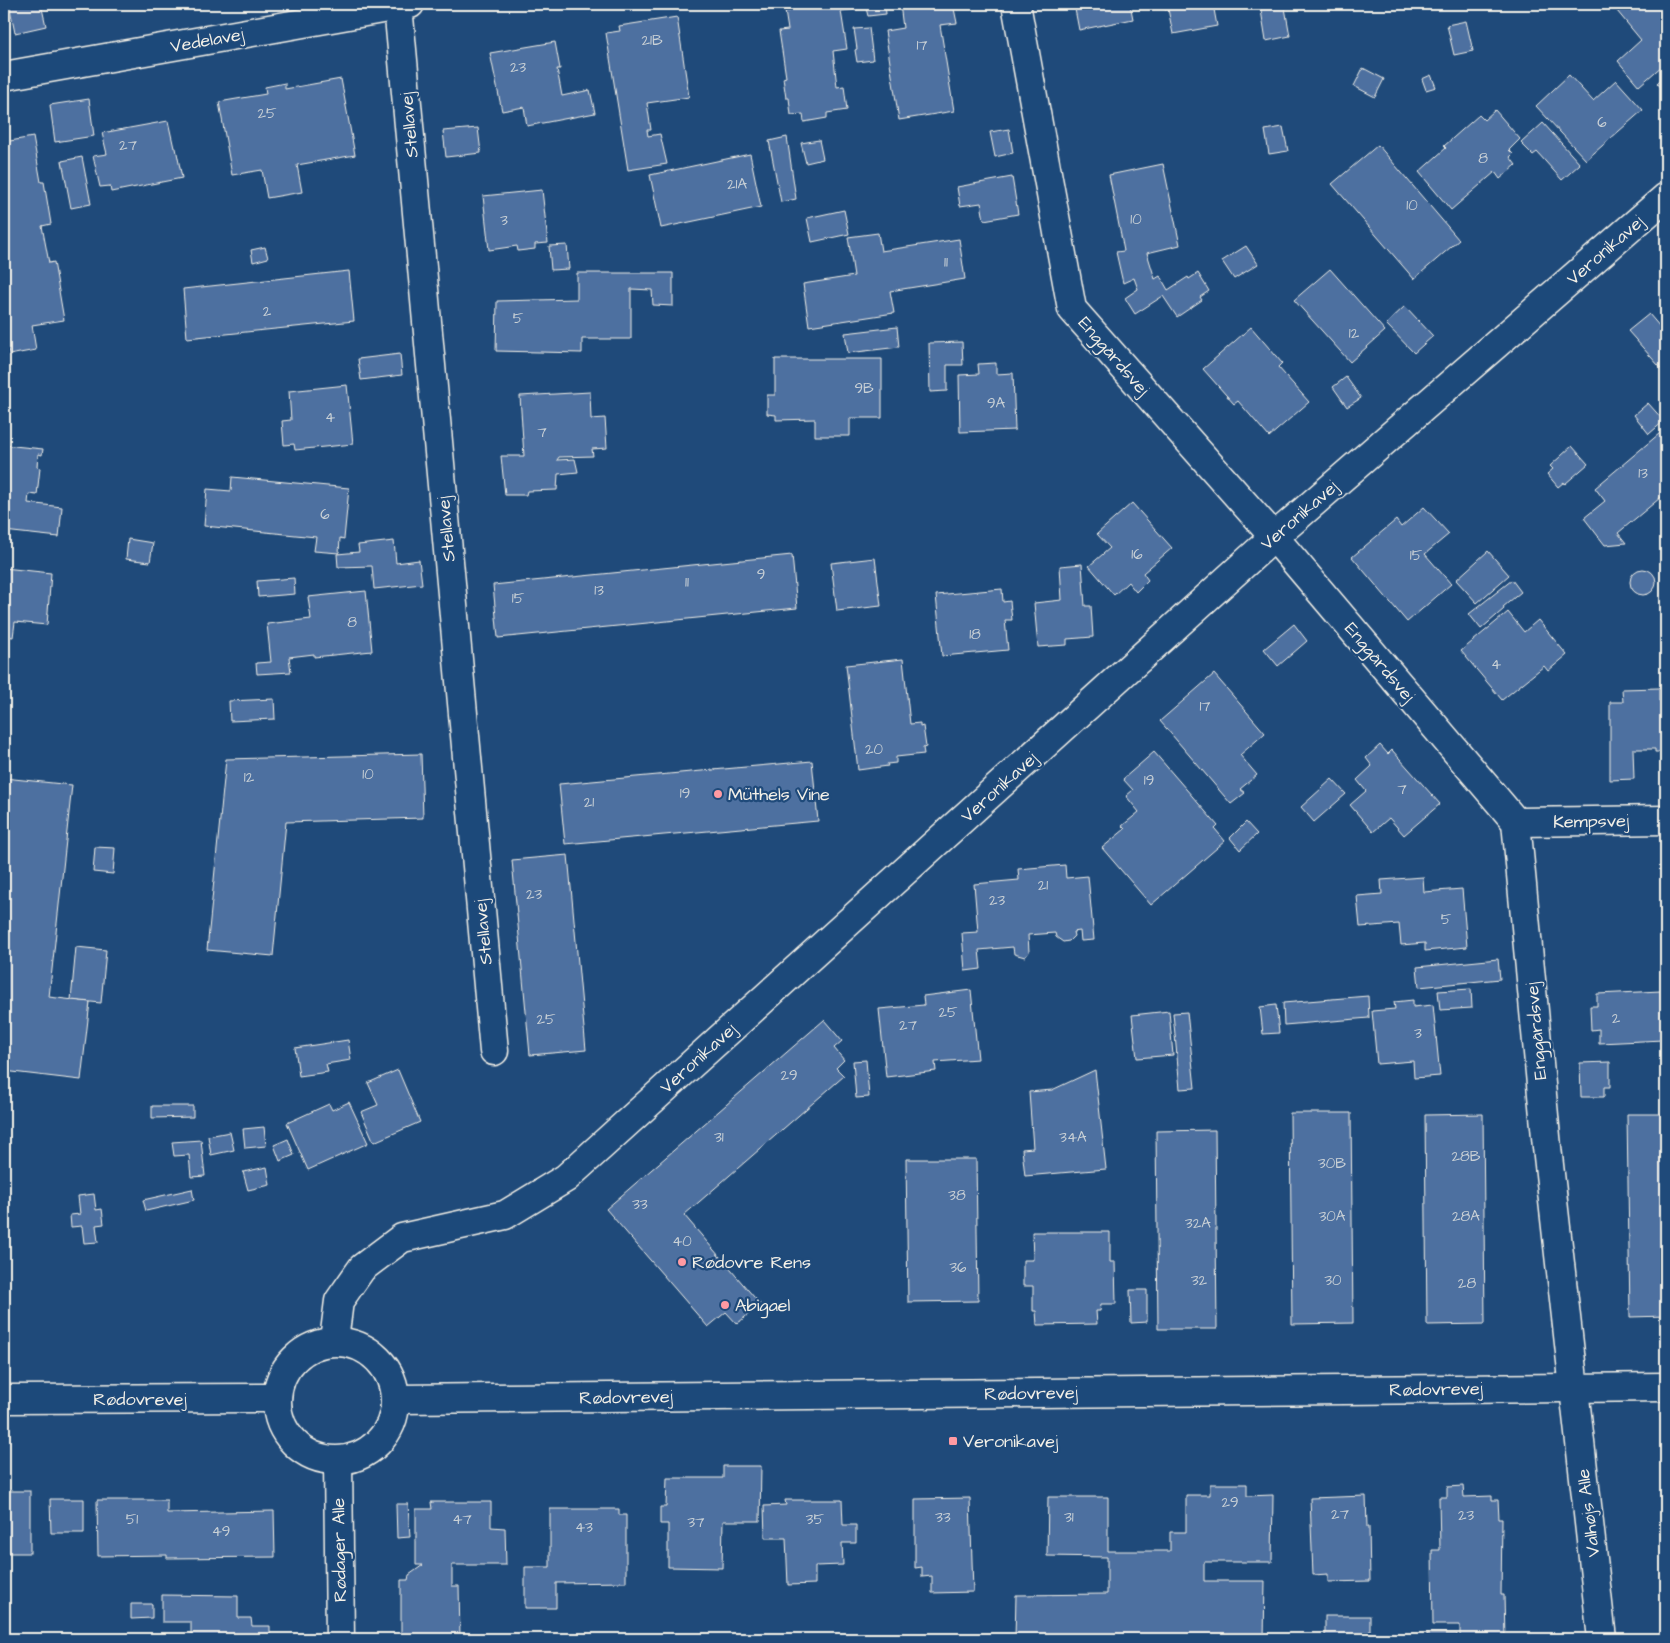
<svg xmlns="http://www.w3.org/2000/svg" width="1670" height="1643" font-family="'Architects Daughter',sans-serif">
  <style>
    .building { fill: #4e70a0; stroke: #f4f1e8 }
    .lines { fill: none; stroke-linecap: round; stroke-linejoin: round }
    .street-casing { stroke: #f4f1e8; stroke-width: 31 }
    .secondary-casing { stroke: #f4f1e8; stroke-width: 31 }
    .street { stroke: #1f4a7a; stroke-width: 28 }
    .secondary { stroke: #1f4a7a; stroke-width: 28 }
    .poi-dot { fill: #ff9aa2; stroke: #1f4a7a; stroke-width: 2 }
    .labels { text-anchor: middle; stroke-width: 4.5; stroke-linejoin: round; paint-order: stroke }
    .number-label { font-size: 15px; fill: #cad1d6 }
    .street-label { font-size: 18px; fill: #f4f1e8; stroke: #1f4a7a }
    .poi-label { font-size: 18px; fill: #f4f1e8; stroke: #1f4a7a; text-anchor: start }
  </style>
  <rect width="100%" height="100%" fill="#1f4a7a"/>
  <filter id="ink" filterUnits="userSpaceOnUse"><feTurbulence type="fractalNoise" baseFrequency=".02" numOctaves="2"/><feDisplacementMap in="SourceGraphic" scale="10" xChannelSelector="R" yChannelSelector="G"/><feConvolveMatrix kernelMatrix="1 2 1 2 8 2 1 2 1" color-interpolation-filters="sRGB"/></filter>
  <g filter="url(#ink)">
    <!-- building -->
    <g class="building">
      <polygon points="9,4 41,4 46,26 15,33"/>
      <polygon points="789,4 808,4 808,6 825,4 885,4 886,14 868,16 866,8 841,11 847,49 833,51 837,87 844,86 847,110 827,113 827,118 804,122 803,114 791,115 789,98 786,98 783,78 786,77 779,31 788,30 785,11 790,11"/>
      <polygon points="900,4 953,4 957,23 940,25 954,111 899,120 885,31 903,28"/>
      <polygon points="1074,4 1130,4 1133,19 1079,30"/>
      <polygon points="1163,4 1213,4 1217,26 1173,34 1168,9 1165,10"/>
      <polygon points="1260,4 1306,4 1285,8 1290,36 1266,41"/>
      <polygon points="1626,4 1666,4 1666,69 1663,65 1639,86 1618,61 1641,40 1617,11"/>
      <polygon points="677,17 689,97 647,103 651,130 647,130 648,136 660,134 667,164 628,170 606,33 620,31 619,26"/>
      <polygon points="1466,21 1473,51 1454,55 1447,25"/>
      <polygon points="869,28 873,60 857,62 855,50 857,49 854,29"/>
      <polygon points="555,42 560,69 557,69 562,96 590,90 595,113 527,126 524,107 502,111 490,53"/>
      <polygon points="1363,68 1384,79 1375,97 1354,86"/>
      <polygon points="1431,75 1436,87 1426,90 1422,79"/>
      <polygon points="1569,75 1593,101 1616,80 1643,110 1586,160 1536,106"/>
      <polygon points="1666,75 1666,93 1657,83"/>
      <polygon points="341,79 355,155 297,165 302,192 267,198 262,170 232,175 219,102 266,94 265,87 285,83 285,89"/>
      <polygon points="89,99 94,136 55,142 50,105"/>
      <polygon points="1495,110 1520,139 1509,150 1513,154 1510,157 1516,165 1500,179 1495,172 1451,210 1419,172 1446,148 1444,146 1479,115 1484,120"/>
      <polygon points="168,121 174,148 176,148 182,178 111,192 110,186 100,187 93,156 107,154 102,133"/>
      <polygon points="1543,123 1580,164 1562,180 1537,152 1533,155 1521,143"/>
      <polygon points="1283,127 1288,151 1269,154 1265,130"/>
      <polygon points="478,128 481,153 446,157 443,131"/>
      <polygon points="1009,129 1013,153 995,157 990,132"/>
      <polygon points="33,137 41,182 44,182 51,224 42,226 49,263 54,262 64,320 32,325 36,350 9,355 4,325 4,142"/>
      <polygon points="787,137 796,199 781,202 769,141"/>
      <polygon points="819,140 823,159 806,163 801,143"/>
      <polygon points="1378,145 1459,240 1414,279 1332,184"/>
      <polygon points="750,154 761,207 661,228 650,175"/>
      <polygon points="82,157 91,204 71,208 62,161"/>
      <polygon points="1163,164 1180,245 1147,253 1155,279 1160,276 1168,290 1188,277 1189,279 1198,273 1209,291 1200,297 1202,300 1177,317 1163,296 1135,314 1125,298 1138,289 1134,278 1123,283 1116,252 1124,251 1109,175"/>
      <polygon points="1012,177 1018,214 984,220 981,203 960,206 957,187"/>
      <polygon points="542,190 548,243 535,244 535,249 518,251 517,246 489,250 483,196"/>
      <polygon points="844,210 849,234 812,242 807,218"/>
      <polygon points="878,233 881,251 959,239 965,279 890,291 894,313 809,326 803,284 854,276 848,237"/>
      <polygon points="567,245 569,269 551,270 549,246"/>
      <polygon points="1246,246 1258,264 1234,279 1222,261"/>
      <polygon points="265,247 268,258 253,262 251,250"/>
      <polygon points="1330,269 1385,331 1350,362 1294,300"/>
      <polygon points="349,271 354,321 187,338 183,289"/>
      <polygon points="577,273 673,273 673,306 653,305 652,290 631,289 631,339 582,339 582,353 496,351 497,301 577,299"/>
      <polygon points="1405,306 1433,336 1414,353 1386,324"/>
      <polygon points="1649,314 1666,334 1666,374 1628,331"/>
      <polygon points="897,327 899,347 848,353 845,333"/>
      <polygon points="1251,327 1282,363 1278,367 1309,402 1269,437 1238,401 1234,404 1203,369"/>
      <polygon points="962,342 963,365 947,365 947,391 930,392 929,343"/>
      <polygon points="400,354 402,375 361,380 358,359"/>
      <polygon points="775,359 882,359 882,418 850,418 850,436 815,436 815,419 776,420 776,415 767,414 767,395 775,395"/>
      <polygon points="996,363 996,374 1013,373 1015,430 960,432 959,375 979,374 978,364"/>
      <polygon points="1346,377 1361,398 1347,407 1333,387"/>
      <polygon points="347,385 353,444 295,450 294,444 284,445 282,421 291,420 289,391"/>
      <polygon points="590,392 591,419 605,418 607,448 592,449 593,456 559,457 557,460 575,459 578,472 558,474 557,490 527,491 526,495 505,495 501,456 524,456 520,396"/>
      <polygon points="1648,403 1664,421 1649,434 1634,415"/>
      <polygon points="1666,428 1666,493 1618,533 1626,543 1605,545 1584,518 1605,501 1595,488"/>
      <polygon points="4,445 43,449 42,455 38,454 37,467 40,468 37,495 29,494 28,503 62,507 59,537 4,531"/>
      <polygon points="1572,446 1588,464 1565,484 1564,482 1558,487 1547,474 1553,469 1550,466"/>
      <polygon points="232,477 349,488 344,539 340,538 339,553 314,551 316,537 204,526 207,489 231,491"/>
      <polygon points="1132,503 1172,548 1143,573 1148,580 1136,592 1128,582 1114,595 1089,566 1110,548 1097,534"/>
      <polygon points="1424,507 1449,534 1425,554 1451,584 1407,622 1352,557 1396,520 1401,527"/>
      <polygon points="128,539 153,543 150,562 126,559"/>
      <polygon points="394,541 396,563 419,560 422,584 374,589 372,566 338,567 337,554 359,552 358,545"/>
      <polygon points="1488,551 1509,575 1477,603 1456,580"/>
      <polygon points="792,555 797,608 498,638 493,585"/>
      <polygon points="875,558 881,606 837,611 831,563"/>
      <polygon points="1082,564 1085,606 1091,606 1093,637 1067,639 1067,645 1038,647 1034,603 1062,600 1060,566"/>
      <polygon points="4,568 51,573 47,625 15,622 13,637 4,636"/>
      <circle cx="1643" cy="582" r="13"/>
      <polygon points="294,578 295,594 258,597 257,581"/>
      <polygon points="1512,580 1521,592 1503,607 1504,609 1481,629 1469,614"/>
      <polygon points="1002,589 1003,602 1010,601 1012,620 1005,620 1008,650 942,656 936,595"/>
      <polygon points="366,591 372,651 314,657 314,654 289,657 291,672 257,674 256,663 271,662 267,624 311,619 308,597"/>
      <polygon points="1508,612 1524,632 1538,620 1567,655 1548,671 1544,666 1502,700 1461,651"/>
      <polygon points="1294,624 1307,641 1278,666 1264,649"/>
      <polygon points="903,659 910,724 920,723 920,727 923,726 926,747 923,748 924,754 896,757 896,763 887,764 888,766 858,770 846,665"/>
      <polygon points="1214,674 1265,733 1240,755 1257,775 1240,789 1245,793 1231,804 1160,721"/>
      <polygon points="1659,688 1659,701 1666,701 1666,752 1655,752 1655,749 1633,749 1634,779 1610,780 1610,702 1623,702 1622,689"/>
      <polygon points="274,699 275,719 230,721 229,701"/>
      <polygon points="1380,745 1388,754 1392,750 1440,804 1404,835 1389,818 1373,832 1350,805 1366,791 1357,780 1372,766 1366,758"/>
      <polygon points="1154,752 1218,826 1215,829 1225,841 1151,905 1102,848 1125,829 1122,826 1139,812 1126,796 1133,790 1123,779"/>
      <polygon points="421,754 423,818 286,822 273,956 207,950 226,759"/>
      <polygon points="812,761 818,821 565,844 559,784"/>
      <polygon points="4,778 72,785 49,997 90,1002 81,1080 4,1071"/>
      <polygon points="1332,779 1346,794 1314,822 1301,807"/>
      <polygon points="1246,822 1257,834 1240,850 1230,838"/>
      <polygon points="95,847 115,848 113,874 93,872"/>
      <polygon points="568,855 586,1050 530,1055 512,860"/>
      <polygon points="1065,865 1066,878 1088,876 1094,940 1081,941 1080,931 1073,932 1074,936 1069,941 1063,942 1056,937 1055,933 1028,935 1029,952 1025,957 1014,954 1013,947 979,950 981,969 965,971 962,933 978,932 974,884 1019,880 1018,869"/>
      <polygon points="1423,877 1424,892 1462,889 1467,947 1425,951 1425,943 1401,945 1399,924 1360,927 1357,896 1382,894 1381,880"/>
      <polygon points="76,947 106,950 101,1003 71,1000"/>
      <polygon points="1498,959 1500,979 1419,987 1417,967"/>
      <polygon points="1471,989 1472,1008 1440,1010 1438,991"/>
      <polygon points="971,990 978,1059 935,1062 936,1071 886,1077 879,1009 924,1005 923,996"/>
      <polygon points="1661,991 1663,1040 1599,1043 1599,1029 1591,1030 1590,1006 1597,1006 1597,994"/>
      <polygon points="1368,996 1369,1018 1284,1025 1283,1003"/>
      <polygon points="1413,1000 1413,1007 1433,1005 1440,1076 1414,1078 1413,1061 1377,1064 1372,1011 1395,1009 1394,1002"/>
      <polygon points="1276,1005 1279,1033 1263,1034 1260,1007"/>
      <polygon points="1169,1011 1173,1055 1137,1058 1132,1015"/>
      <polygon points="1187,1012 1195,1088 1180,1089 1173,1013"/>
      <polygon points="824,1020 842,1041 834,1048 844,1060 836,1068 844,1076 684,1215 760,1304 737,1324 726,1312 708,1327 606,1209"/>
      <polygon points="348,1040 351,1060 326,1064 328,1072 299,1076 295,1048"/>
      <polygon points="866,1060 869,1097 856,1098 853,1061"/>
      <polygon points="1610,1062 1610,1087 1604,1087 1604,1097 1581,1097 1580,1063"/>
      <polygon points="398,1070 420,1122 374,1142 361,1112 378,1105 368,1083"/>
      <polygon points="1095,1070 1106,1169 1025,1176 1022,1149 1033,1148 1029,1092 1052,1090"/>
      <polygon points="349,1102 368,1143 308,1170 287,1123 329,1104 332,1110"/>
      <polygon points="152,1106 193,1106 193,1117 152,1118"/>
      <polygon points="1290,1113 1351,1113 1353,1323 1292,1324"/>
      <polygon points="1483,1114 1485,1324 1427,1325 1425,1115"/>
      <polygon points="1627,1114 1666,1114 1666,1316 1630,1317"/>
      <polygon points="264,1127 266,1146 245,1148 243,1129"/>
      <polygon points="1215,1130 1217,1329 1158,1329 1156,1131"/>
      <polygon points="230,1132 234,1150 211,1155 208,1136"/>
      <polygon points="288,1139 294,1155 280,1161 274,1145"/>
      <polygon points="201,1140 205,1176 191,1177 189,1155 174,1156 172,1142"/>
      <polygon points="906,1159 976,1159 978,1301 908,1302"/>
      <polygon points="267,1167 270,1185 248,1190 243,1172"/>
      <polygon points="192,1189 194,1200 146,1211 143,1200"/>
      <polygon points="94,1194 96,1210 102,1209 104,1224 96,1225 98,1242 84,1243 82,1226 71,1227 70,1215 80,1214 78,1196"/>
      <polygon points="1032,1232 1110,1232 1110,1262 1115,1262 1116,1304 1101,1304 1100,1311 1096,1311 1097,1324 1037,1325 1036,1311 1033,1311 1033,1286 1023,1286 1023,1260 1033,1260"/>
      <polygon points="1130,1290 1147,1290 1147,1322 1131,1323"/>
      <polygon points="723,1466 761,1466 760,1521 723,1521 722,1568 668,1567 668,1524 660,1524 660,1507 666,1507 667,1478 723,1478"/>
      <polygon points="1210,1484 1247,1484 1247,1496 1273,1495 1272,1562 1204,1562 1204,1581 1265,1581 1264,1639 1015,1639 1016,1595 1107,1594 1107,1557 1047,1556 1048,1497 1108,1497 1108,1551 1170,1551 1170,1532 1186,1532 1186,1495 1210,1495"/>
      <polygon points="1463,1486 1464,1497 1492,1496 1492,1500 1498,1500 1499,1519 1502,1519 1501,1595 1504,1595 1505,1639 1460,1639 1460,1625 1433,1625 1432,1550 1440,1550 1439,1497 1447,1497 1447,1487"/>
      <rect x="4" y="1491" width="26" height="62"/>
      <polygon points="1663,1492 1666,1492 1666,1551"/>
      <polygon points="1366,1496 1367,1527 1369,1527 1370,1581 1328,1582 1328,1574 1313,1575 1310,1498"/>
      <polygon points="970,1498 973,1592 932,1593 932,1576 922,1577 922,1567 915,1568 915,1499"/>
      <polygon points="50,1499 84,1499 84,1533 51,1533"/>
      <polygon points="97,1500 167,1500 167,1513 274,1511 275,1557 167,1558 167,1555 98,1556"/>
      <polygon points="785,1500 842,1500 843,1525 856,1525 856,1543 842,1543 843,1565 815,1566 815,1584 788,1585 786,1538 765,1538 764,1506 786,1505"/>
      <polygon points="431,1502 491,1502 491,1527 505,1528 506,1565 452,1565 452,1586 459,1586 460,1638 401,1639 401,1580 408,1580 409,1575 423,1565 416,1565 416,1509 432,1509"/>
      <polygon points="396,1504 408,1504 410,1537 397,1538"/>
      <polygon points="550,1509 619,1509 619,1515 626,1515 626,1582 556,1583 556,1608 525,1608 525,1567 550,1567"/>
      <polygon points="162,1595 238,1596 238,1618 251,1618 252,1626 270,1626 270,1639 191,1639 191,1622 162,1622"/>
      <polygon points="131,1604 152,1604 152,1618 131,1619"/>
      <rect x="1325" y="1616" width="45" height="23"/>
      <rect x="1427" y="1634" width="30" height="5"/>
      <rect x="1269" y="1635" width="18" height="4"/>
    </g>
    <g class="lines">
      <!-- street casing -->
      <g class="street-casing">
        <g id="street">
          <polyline points="1016,4 1072,309 1274,537 1516,822 1547,1147 1602,1639"/>
          <polyline points="398,6 494,1051"/>
          <polyline points="4,76 410,4"/>
          <polyline points="1516,822 1666,820"/>
          <polyline points="338,1461 340,1639"/>
        </g>
      </g>
      <!-- secondary casing -->
      <g class="secondary-casing">
        <g id="secondary">
          <polyline points="334,1340 339,1301 362,1268 402,1238 505,1215 566,1178 1274,537 1666,197"/>
          <circle cx="336" cy="1401" r="59"/>
          <polyline points="4,1399 276,1398"/>
          <polyline points="397,1399 1666,1387"/>
        </g>
      </g>
      <!-- street -->
      <use href="#street" class="street"/>
      <!-- secondary -->
      <use href="#secondary" class="secondary"/>
    </g>
  </g>
  <!-- markers -->
  <g class="poi-dot">
    <circle cx="718" cy="794" r="5"/>
    <circle cx="682" cy="1262" r="5"/>
    <circle cx="725" cy="1305" r="5"/>
    <rect x="948" y="1436" width="10" height="10" rx="2.5"/>
  </g>
  <g class="labels">
    <!-- number labels -->
    <g class="number-label">
      <text x="652" y="45">21B</text>
      <text x="922" y="50">17</text>
      <text x="518" y="72">23</text>
      <text x="267" y="118">25</text>
      <text x="1602" y="127">6</text>
      <text x="128" y="150">27</text>
      <text x="1483" y="163">8</text>
      <text x="737" y="189">21A</text>
      <text x="1412" y="210">10</text>
      <text x="1136" y="224">10</text>
      <text x="504" y="225">3</text>
      <text x="946" y="267">11</text>
      <text x="267" y="316">2</text>
      <text x="518" y="323">5</text>
      <text x="1354" y="338">12</text>
      <text x="864" y="393">9B</text>
      <text x="996" y="408">9A</text>
      <text x="330" y="422">4</text>
      <text x="542" y="437">7</text>
      <text x="1643" y="478">13</text>
      <text x="325" y="519">6</text>
      <text x="1137" y="559">16</text>
      <text x="1416" y="560">15</text>
      <text x="761" y="579">9</text>
      <text x="687" y="587">11</text>
      <text x="599" y="595">13</text>
      <text x="518" y="603">15</text>
      <text x="352" y="627">8</text>
      <text x="975" y="639">18</text>
      <text x="1496" y="669">4</text>
      <text x="1205" y="711">17</text>
      <text x="874" y="754">20</text>
      <text x="368" y="779">10</text>
      <text x="249" y="782">12</text>
      <text x="1149" y="785">19</text>
      <text x="1402" y="794">7</text>
      <text x="685" y="798">19</text>
      <text x="589" y="807">21</text>
      <text x="1043" y="890">21</text>
      <text x="534" y="899">23</text>
      <text x="997" y="905">23</text>
      <text x="1446" y="924">5</text>
      <text x="948" y="1017">25</text>
      <text x="1616" y="1023">2</text>
      <text x="546" y="1024">25</text>
      <text x="908" y="1030">27</text>
      <text x="1418" y="1038">3</text>
      <text x="789" y="1080">29</text>
      <text x="719" y="1142">31</text>
      <text x="1073" y="1142">34A</text>
      <text x="1466" y="1161">28B</text>
      <text x="1332" y="1168">30B</text>
      <text x="957" y="1200">38</text>
      <text x="640" y="1209">33</text>
      <text x="1332" y="1221">30A</text>
      <text x="1466" y="1221">28A</text>
      <text x="1198" y="1228">32A</text>
      <text x="682" y="1246">40</text>
      <text x="958" y="1272">36</text>
      <text x="1199" y="1285">32</text>
      <text x="1333" y="1285">30</text>
      <text x="1467" y="1288">28</text>
      <text x="1230" y="1507">29</text>
      <text x="1340" y="1519">27</text>
      <text x="1466" y="1520">23</text>
      <text x="943" y="1522">33</text>
      <text x="1069" y="1522">31</text>
      <text x="132" y="1524">51</text>
      <text x="462" y="1524">47</text>
      <text x="815" y="1524">35</text>
      <text x="696" y="1527">37</text>
      <text x="584" y="1532">43</text>
      <text x="221" y="1536">49</text>
    </g>
    <!-- street labels -->
    <g class="street-label">
      <text transform="translate(207 40) rotate(-10)" y="6">Vedelavej</text>
      <text transform="translate(409 125) rotate(-95)" y="6">Stellavej</text>
      <text transform="translate(1605 250) rotate(-41)" y="6">Veronikavej</text>
      <text transform="translate(1114 356) rotate(49)" y="6">Enggårdsvej</text>
      <text transform="translate(1299 515) rotate(-41)" y="6">Veronikavej</text>
      <text transform="translate(446 529) rotate(-95)" y="6">Stellavej</text>
      <text transform="translate(1380 662) rotate(50)" y="6">Enggårdsvej</text>
      <text transform="translate(999 787) rotate(-42)" y="6">Veronikavej</text>
      <text transform="translate(1591 821) rotate(-1)" y="6">Kempsvej</text>
      <text transform="translate(483 932) rotate(-95)" y="6">Stellavej</text>
      <text transform="translate(1536 1031) rotate(-95)" y="6">Enggårdsvej</text>
      <text transform="translate(698 1058) rotate(-42)" y="6">Veronikavej</text>
      <text transform="translate(1436 1389) rotate(-1)" y="6">Rødovrevej</text>
      <text transform="translate(1031 1393) rotate(-1)" y="6">Rødovrevej</text>
      <text transform="translate(626 1397) rotate(-1)" y="6">Rødovrevej</text>
      <text x="140" y="1405">Rødovrevej</text>
      <text transform="translate(1588 1513) rotate(-97)" y="6">Valhøjs Alle</text>
      <text transform="translate(339 1550) rotate(-91)" y="6">Rødager Alle</text>
    </g>
    <!-- poi labels -->
    <g class="poi-label">
      <text x="728" y="800">Müthels Vine</text>
      <text x="692" y="1268">Rødovre Rens</text>
      <text x="735" y="1311">Abigael</text>
      <text x="963" y="1447">Veronikavej</text>
    </g>
  </g>
  <!-- margin -->
  <rect width="1670" height="1643" fill="none" stroke="#1f4a7a" stroke-width="20"/>
  <rect x="10" y="10" width="1650" height="1623" fill="none" stroke="#f4f1e8" stroke-width="2" filter="url(#ink)"/>
</svg>
